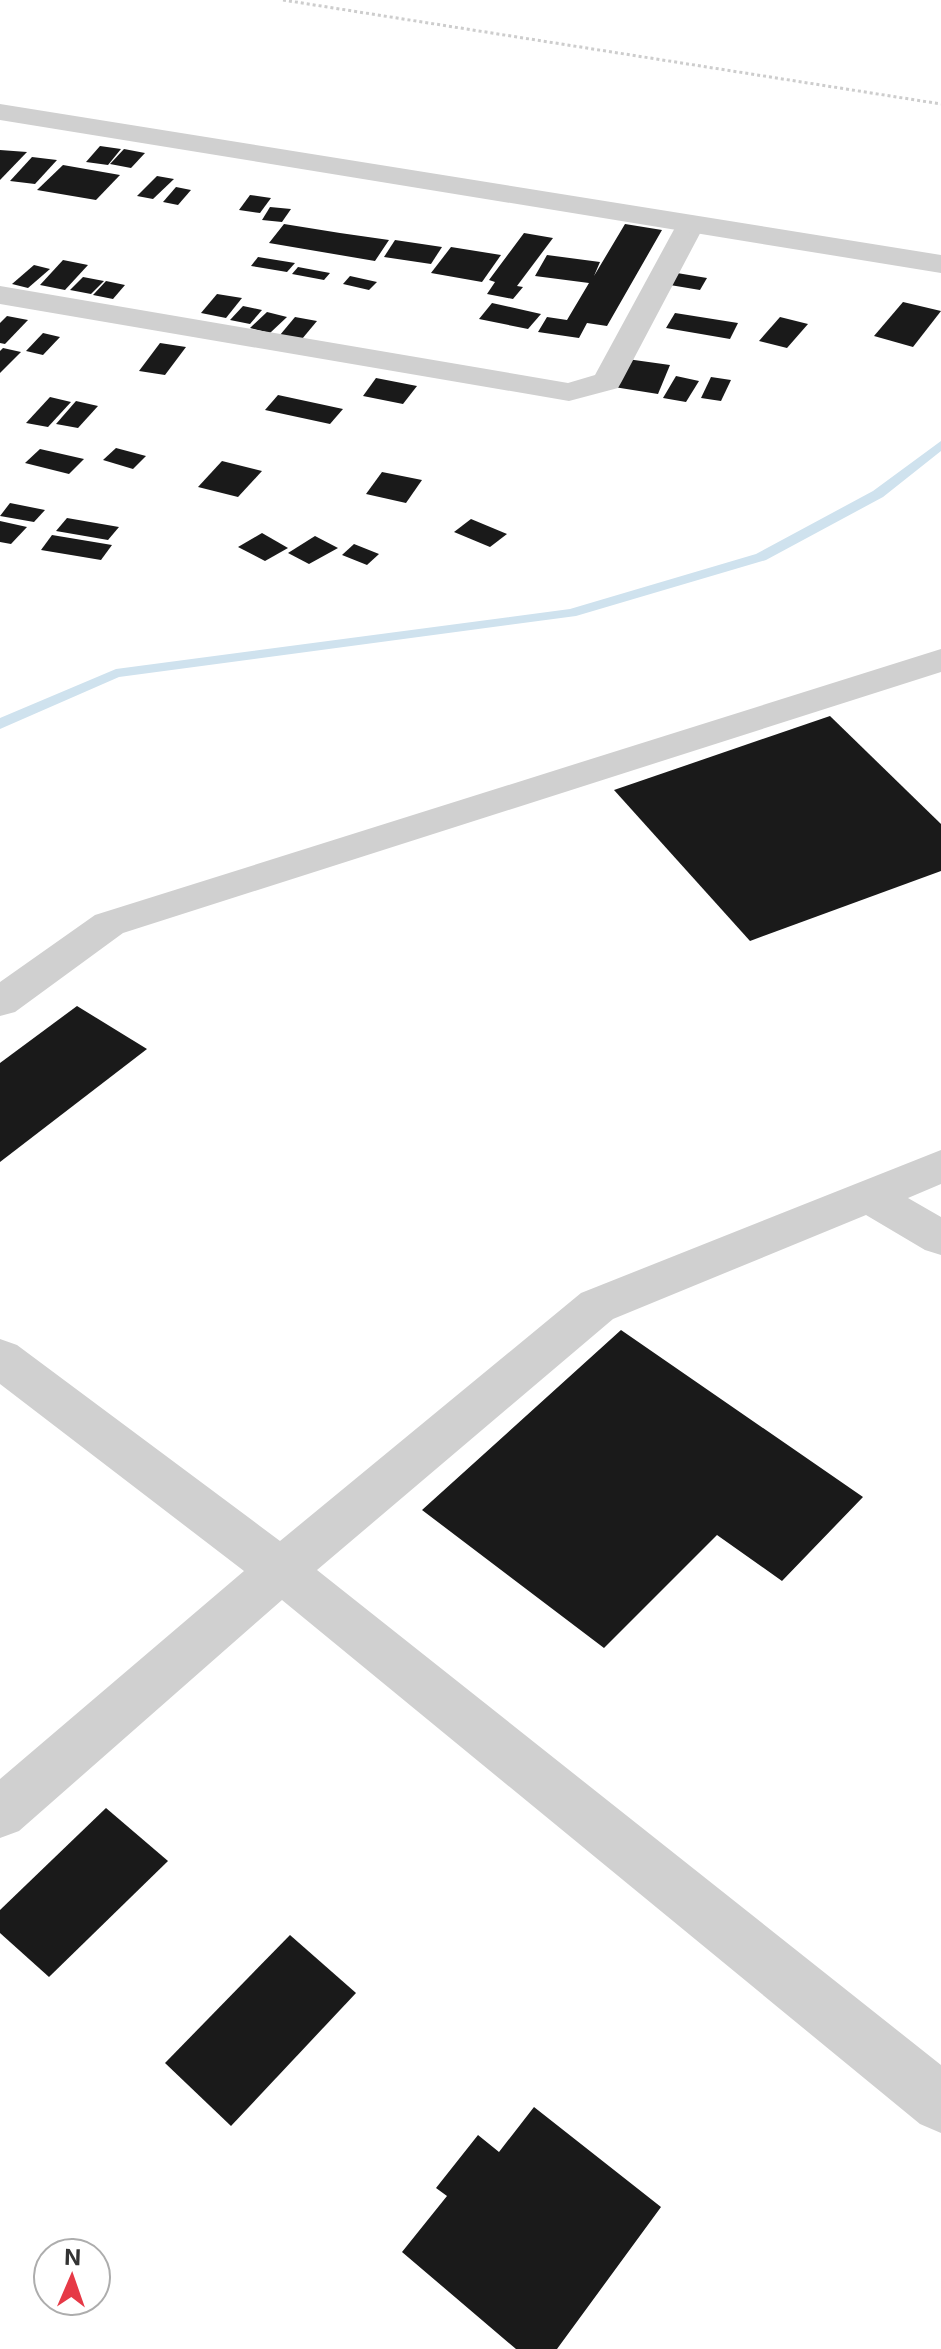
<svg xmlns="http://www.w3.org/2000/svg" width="941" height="2349" font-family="Inter,sans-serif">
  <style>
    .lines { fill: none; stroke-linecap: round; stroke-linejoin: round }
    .stream { fill: #cfe2ee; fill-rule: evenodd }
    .building { fill: #1a1a1a }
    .path { stroke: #cdcdcd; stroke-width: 3; stroke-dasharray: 3 3; stroke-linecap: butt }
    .minor { fill: #d0d0d0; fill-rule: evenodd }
    .tertiary { fill: #d0d0d0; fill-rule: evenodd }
  </style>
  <rect width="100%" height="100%" fill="#fff"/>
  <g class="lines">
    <!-- stream -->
    <polygon class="stream" points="941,441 941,451 883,497 766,560 576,616 119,677 0,729 0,718 116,669 570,609 756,554 873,491"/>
  </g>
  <!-- building -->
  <g class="building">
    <polygon points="100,146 121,149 108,165 86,162"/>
    <polygon points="124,149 145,153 131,168 110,164"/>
    <polygon points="0,150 27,152 0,180"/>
    <polygon points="32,157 57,160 35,184 10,181"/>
    <polygon points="63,165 120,175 96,200 37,190"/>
    <polygon points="157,176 174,179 153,199 137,196"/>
    <polygon points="176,187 191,190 178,205 163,202"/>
    <polygon points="250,195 271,198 260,213 239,210"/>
    <polygon points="270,207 291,209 282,222 262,220"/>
    <polygon points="284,224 340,233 389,240 375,261 269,243"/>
    <polygon points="625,224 662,230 607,326 587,323 579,338 538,332 547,317 567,320 589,283 535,276 547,255 600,262 594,276"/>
    <polygon points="524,233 553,238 517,286 523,287 513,299 487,294 495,282 489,280"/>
    <polygon points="395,240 442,247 431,264 384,257"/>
    <polygon points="451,247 501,255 482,282 431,273"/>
    <polygon points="258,257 295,263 287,272 251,266"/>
    <polygon points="63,260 88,265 65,290 40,285"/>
    <polygon points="34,265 50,269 28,288 12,284"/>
    <polygon points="298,267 330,273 324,280 292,274"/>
    <polygon points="671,272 707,278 700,290 664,284"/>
    <polygon points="350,276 377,282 369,290 343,284"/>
    <polygon points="83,277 104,281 91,294 70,290"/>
    <polygon points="106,281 125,285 113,299 93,295"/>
    <polygon points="217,294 242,298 226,318 201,313"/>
    <polygon points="903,302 941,311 913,347 874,336"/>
    <polygon points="492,303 541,314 528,329 479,319"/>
    <polygon points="243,306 262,310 250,324 230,320"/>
    <polygon points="267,312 287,317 270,333 250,328"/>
    <polygon points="675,313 738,323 730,339 666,328"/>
    <polygon points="7,316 28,320 5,344 0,343 0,323"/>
    <polygon points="295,317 317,321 302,339 280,335"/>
    <polygon points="780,317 808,324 787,348 759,341"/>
    <polygon points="43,333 60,337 43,355 26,351"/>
    <polygon points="160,343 186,347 165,375 139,371"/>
    <polygon points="3,348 21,352 0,373 0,351"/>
    <polygon points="627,359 670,365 658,394 614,387"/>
    <polygon points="676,376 699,381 686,402 663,398"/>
    <polygon points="711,377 731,380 721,401 701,398"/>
    <polygon points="376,378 417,386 403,404 363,396"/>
    <polygon points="278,395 343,409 330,424 265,410"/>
    <polygon points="50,397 71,402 48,427 26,423"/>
    <polygon points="76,401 98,406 78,428 56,424"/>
    <polygon points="116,448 146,456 133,469 103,460"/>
    <polygon points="40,449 84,459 69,474 25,463"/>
    <polygon points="222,461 262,471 238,497 198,487"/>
    <polygon points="382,472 422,480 406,503 366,494"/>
    <polygon points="10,503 45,510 34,522 0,516"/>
    <polygon points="67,518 119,527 108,540 56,531"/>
    <polygon points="471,519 507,534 490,547 454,532"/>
    <polygon points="0,521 27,527 11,544 0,542"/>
    <polygon points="262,533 288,548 265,561 238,547"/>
    <polygon points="52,535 112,545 101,560 41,550"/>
    <polygon points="315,536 338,548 309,564 288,553"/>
    <polygon points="354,544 379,554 367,565 342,555"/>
    <polygon points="830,716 941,824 941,871 750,941 614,790"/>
    <polygon points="77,1006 147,1049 0,1162 0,1063"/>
    <polygon points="621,1330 863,1497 782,1581 717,1535 604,1648 422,1510"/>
    <polygon points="106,1808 168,1861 49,1977 0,1933 0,1910"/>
    <polygon points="290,1935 356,1993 231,2126 165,2063"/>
    <polygon points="534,2107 661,2207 557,2349 516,2349 402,2252 447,2196 436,2188 478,2135 499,2152"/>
  </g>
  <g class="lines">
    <!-- path -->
    <polyline class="path" points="283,0 941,104"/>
    <!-- minor -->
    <g class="minor">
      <polygon points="691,216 701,218 705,224 622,381 618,388 569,401 0,304 0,286 568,383 595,375 677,224 681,218"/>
      <polygon points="941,649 941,672 123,933 15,1012 0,1016 0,982 95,915"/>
      <polygon points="941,1150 941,1184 908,1198 941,1217 941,1255 925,1250 866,1215 613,1319 317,1570 941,2065 941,2133 920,2124 282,1600 19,1831 0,1838 0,1779 244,1571 0,1384 0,1339 17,1345 280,1541 581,1293"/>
    </g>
    <!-- tertiary -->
    <polygon class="tertiary" points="0,104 941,255 941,273 0,120"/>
  </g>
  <!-- north arrow -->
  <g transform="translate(72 2277) rotate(2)"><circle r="38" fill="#ffffff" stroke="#adadad" stroke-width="2"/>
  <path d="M0-6L14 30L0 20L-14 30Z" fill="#e63946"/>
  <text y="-12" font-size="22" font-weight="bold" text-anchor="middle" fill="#333333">N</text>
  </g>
</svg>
